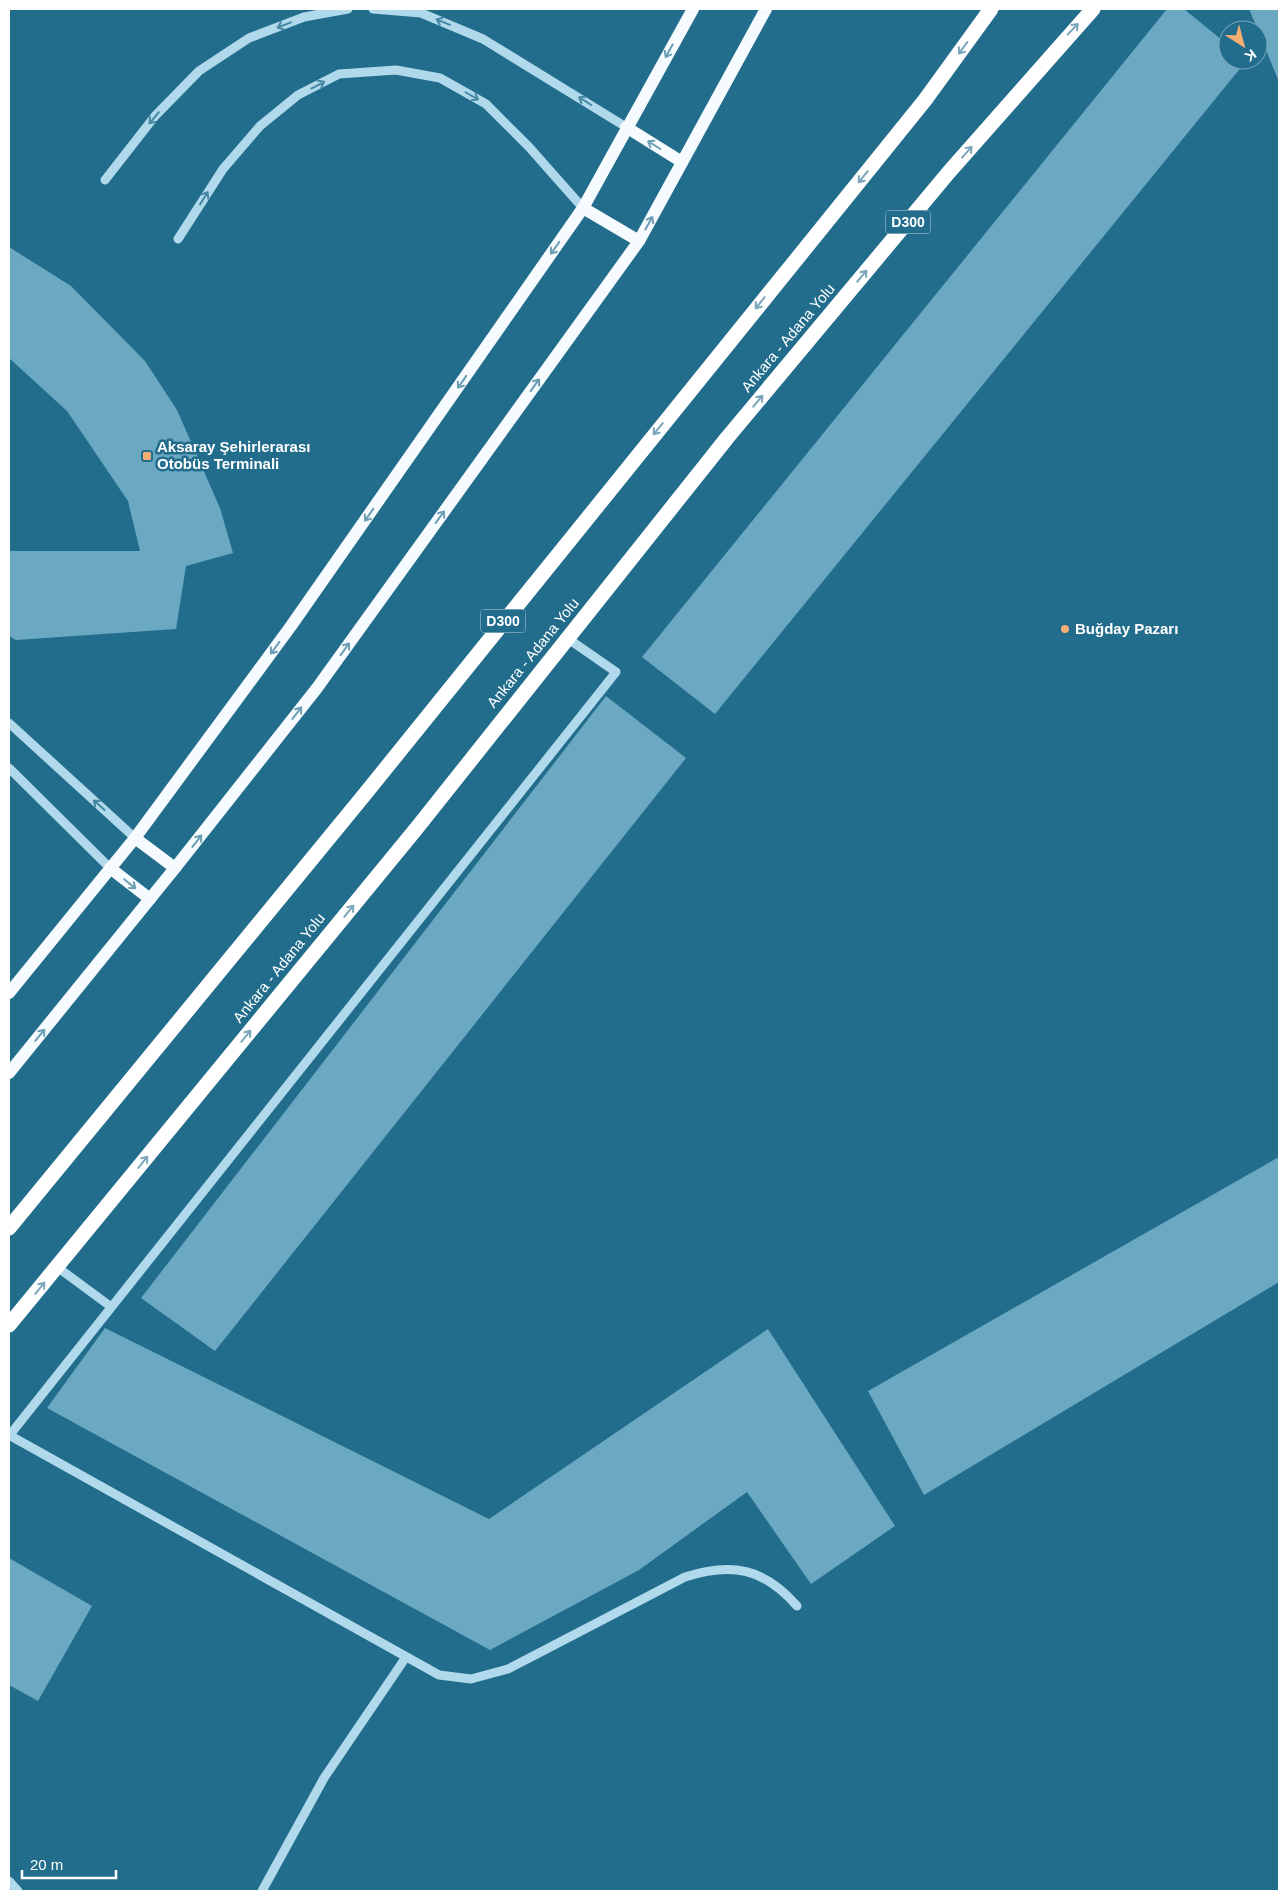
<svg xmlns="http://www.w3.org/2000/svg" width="1288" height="1900" font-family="Arial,sans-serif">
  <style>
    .building { fill: #6ba8c1 }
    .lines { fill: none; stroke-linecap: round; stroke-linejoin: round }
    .minor { stroke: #b0daeb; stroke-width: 9 }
    .major { stroke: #f5fbfe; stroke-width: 12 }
    .highway { stroke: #fff; stroke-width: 15 }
    .oneway { stroke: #4688a4 }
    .oneway2 { stroke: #7aa7ba }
    .oneway3 { stroke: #6c9eb4 }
    .poi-dot { fill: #f7ae72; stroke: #226c8c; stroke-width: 2 }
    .labels { text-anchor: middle; stroke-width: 5; stroke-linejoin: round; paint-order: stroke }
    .shield { fill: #226c8c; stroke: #bdd3dc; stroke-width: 1 }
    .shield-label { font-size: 14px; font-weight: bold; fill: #fff }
    .street-label { font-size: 15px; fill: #fff; stroke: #226c8c }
    .poi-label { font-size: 15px; font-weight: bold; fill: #fff; stroke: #226c8c; text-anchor: start }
  </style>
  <rect width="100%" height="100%" fill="#226c8c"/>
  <!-- building -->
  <g class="building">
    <polygon points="1167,9 1184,9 1228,45 1228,60 1247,60 715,714 642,657"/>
    <polygon points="1249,9 1279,9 1279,82 1258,30"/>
    <polygon points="9,247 71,286 145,361 177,410 220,508 233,553 186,566 176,629 16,640 9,636 9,551 140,551 128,501 67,411 9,358"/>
    <polygon points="606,696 686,758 215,1351 141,1298"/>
    <polygon points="1279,1157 1279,1282 924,1495 868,1391"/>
    <polygon points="105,1328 489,1519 768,1329 895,1526 811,1584 747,1492 639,1570 490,1650 47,1408"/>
    <polygon points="9,1558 92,1606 38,1701 9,1685"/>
  </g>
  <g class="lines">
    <!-- minor -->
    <g class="minor">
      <polyline points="373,9 421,13 483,39 626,127"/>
      <polyline points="105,180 155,116 199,71 249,38 304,17 348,9"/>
      <polyline points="178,239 223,169 260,126 298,95 339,74 396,70 440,78 486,104 529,147 583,208"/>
      <polyline points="9,723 135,838"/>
      <polyline points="9,768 110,868"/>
      <polyline points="57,1267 110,1306"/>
      <path d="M9,1435l430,240 32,4 37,-10 177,-92c47,-15 79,-9 112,29"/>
      <polyline points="9,1436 616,672 567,638"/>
      <polyline points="9,1881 18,1891"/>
      <polyline points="262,1891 324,1778 406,1657"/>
    </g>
    <!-- major -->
    <g class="major">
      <polyline points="626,127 682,162"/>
      <polyline points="583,208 639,241"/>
      <polyline points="135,838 175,868"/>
      <polyline points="110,868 150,899"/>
      <polyline points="9,993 135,838 291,626 583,208 693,9"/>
      <polyline points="9,1073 175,868 317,688 639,241 766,9"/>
    </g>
    <!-- highway -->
    <g class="highway">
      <polyline points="9,1228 365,794 925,100 991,9"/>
      <polyline points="9,1325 416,829 727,438 949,172 1093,9"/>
    </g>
  </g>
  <!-- one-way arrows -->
  <defs><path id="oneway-shaft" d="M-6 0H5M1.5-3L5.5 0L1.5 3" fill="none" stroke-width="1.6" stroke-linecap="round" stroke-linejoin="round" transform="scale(1.25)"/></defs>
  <g class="oneway">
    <use href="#oneway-shaft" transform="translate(443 22) rotate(-158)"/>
    <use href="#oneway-shaft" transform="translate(284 25) rotate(159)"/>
    <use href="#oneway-shaft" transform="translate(318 85) rotate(-28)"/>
    <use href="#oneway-shaft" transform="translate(472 96) rotate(30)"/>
    <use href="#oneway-shaft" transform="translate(585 101) rotate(-148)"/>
    <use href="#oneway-shaft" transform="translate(154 118) rotate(130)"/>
    <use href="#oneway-shaft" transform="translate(204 198) rotate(-58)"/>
    <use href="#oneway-shaft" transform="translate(99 805) rotate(-138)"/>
  </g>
  <g class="oneway2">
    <use href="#oneway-shaft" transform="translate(1073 29) rotate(-46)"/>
    <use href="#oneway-shaft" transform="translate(963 48) rotate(126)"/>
    <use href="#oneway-shaft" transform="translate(967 152) rotate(-49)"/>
    <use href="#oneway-shaft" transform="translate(863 177) rotate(129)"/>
    <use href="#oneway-shaft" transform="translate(862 276) rotate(-50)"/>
    <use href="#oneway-shaft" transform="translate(760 303) rotate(129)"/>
    <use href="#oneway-shaft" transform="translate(758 401) rotate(-50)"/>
    <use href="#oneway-shaft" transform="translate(658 429) rotate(129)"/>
    <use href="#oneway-shaft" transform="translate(349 911) rotate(-51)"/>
    <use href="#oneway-shaft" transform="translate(246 1036) rotate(-51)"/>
    <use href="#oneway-shaft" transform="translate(143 1162) rotate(-51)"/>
    <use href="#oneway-shaft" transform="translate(40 1288) rotate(-51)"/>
  </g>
  <g class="oneway3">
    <use href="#oneway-shaft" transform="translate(669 51) rotate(119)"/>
    <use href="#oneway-shaft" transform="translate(654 145) rotate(-148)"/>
    <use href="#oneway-shaft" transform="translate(649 223) rotate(-61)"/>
    <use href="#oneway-shaft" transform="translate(555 248) rotate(125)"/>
    <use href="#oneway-shaft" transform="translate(462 382) rotate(125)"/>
    <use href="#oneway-shaft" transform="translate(535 385) rotate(-54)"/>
    <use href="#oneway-shaft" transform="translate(369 515) rotate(125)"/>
    <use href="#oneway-shaft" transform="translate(440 517) rotate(-54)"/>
    <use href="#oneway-shaft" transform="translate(275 648) rotate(126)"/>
    <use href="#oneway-shaft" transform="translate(345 649) rotate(-54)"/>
    <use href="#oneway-shaft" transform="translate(297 713) rotate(-52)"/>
    <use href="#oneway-shaft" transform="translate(197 841) rotate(-52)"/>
    <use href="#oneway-shaft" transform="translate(130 884) rotate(39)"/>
    <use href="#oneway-shaft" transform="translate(40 1035) rotate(-51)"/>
  </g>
  <!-- markers -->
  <g class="poi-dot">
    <rect x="142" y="451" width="10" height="10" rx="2.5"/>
    <circle cx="1065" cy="629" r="5"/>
  </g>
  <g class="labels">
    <!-- shield labels -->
    <g class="shield">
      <rect x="885.5" y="210.5" width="45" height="23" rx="4"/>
      <rect x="480.5" y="609.5" width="45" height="23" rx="4"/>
    </g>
    <g class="shield-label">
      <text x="908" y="227">D300</text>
      <text x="503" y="626">D300</text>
    </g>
    <!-- street labels -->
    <g class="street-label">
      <text transform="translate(788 338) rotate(-50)" y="5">Ankara - Adana Yolu</text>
      <text transform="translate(533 653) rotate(-51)" y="5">Ankara - Adana Yolu</text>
      <text transform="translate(279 968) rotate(-51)" y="5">Ankara - Adana Yolu</text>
    </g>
    <!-- poi labels -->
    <g class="poi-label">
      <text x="157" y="452">Aksaray Şehirlerarası<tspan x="157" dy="17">Otobüs Terminali</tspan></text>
      <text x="1075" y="634">Buğday Pazarı</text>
    </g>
  </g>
  <!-- border -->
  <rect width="1288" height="1900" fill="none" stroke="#ffffff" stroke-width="20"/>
  <!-- north arrow -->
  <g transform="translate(1243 45) rotate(144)"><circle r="24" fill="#226c8c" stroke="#7aa7ba"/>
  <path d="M0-4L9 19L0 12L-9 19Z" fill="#f7ae72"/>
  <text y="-8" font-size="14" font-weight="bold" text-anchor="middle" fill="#ffffff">K</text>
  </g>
  <!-- scale -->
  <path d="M22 1870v8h94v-8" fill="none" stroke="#ffffff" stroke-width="2.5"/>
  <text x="30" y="1870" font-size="15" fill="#ffffff" stroke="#226c8c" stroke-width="4" paint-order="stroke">20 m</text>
</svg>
